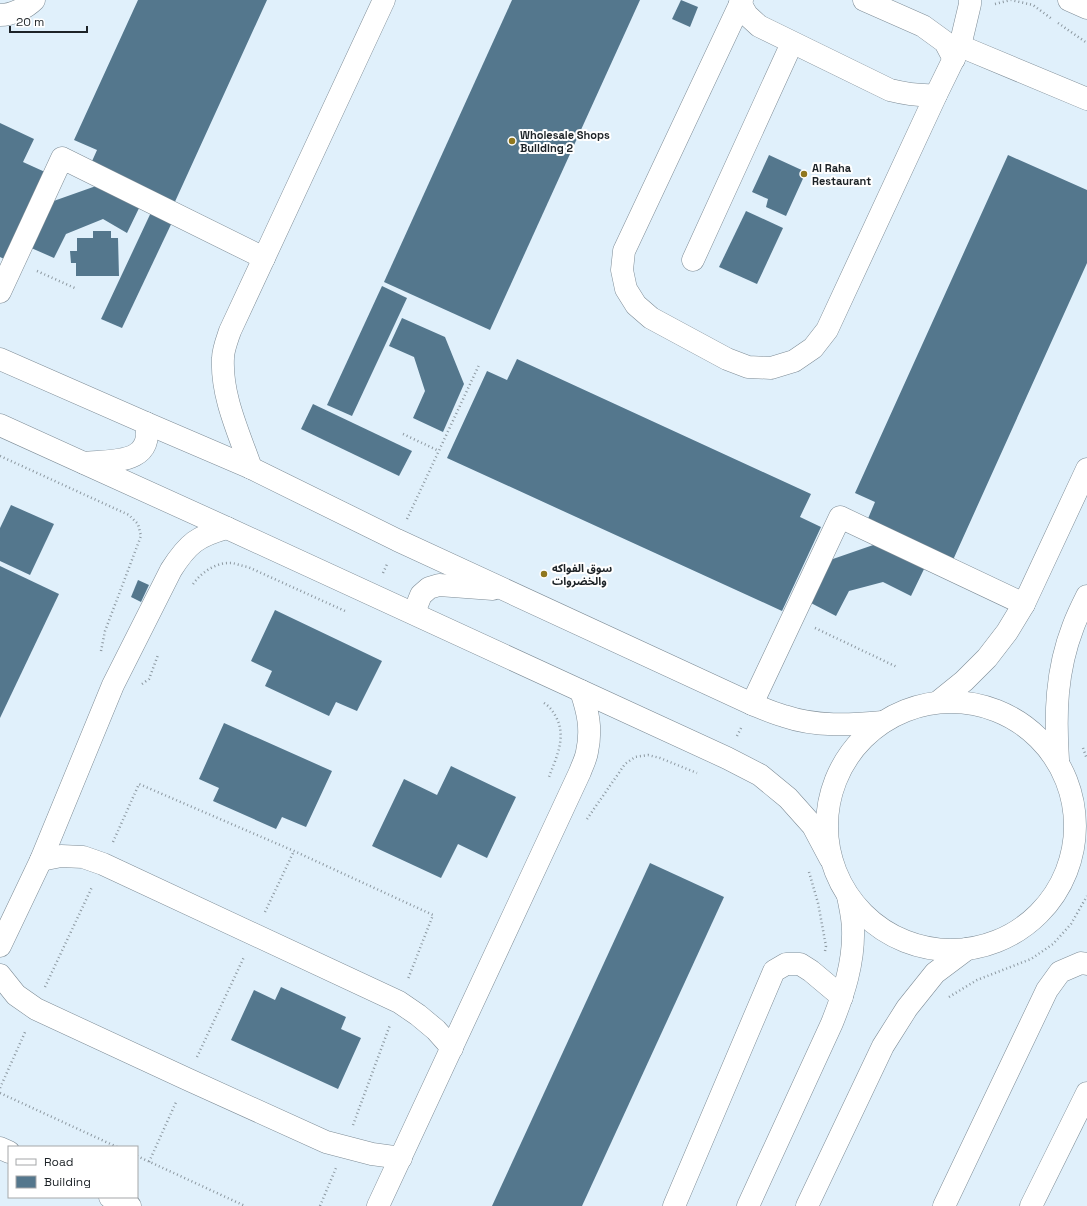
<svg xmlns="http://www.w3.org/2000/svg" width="1087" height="1206" font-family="'Space Grotesk','Noto Sans Arabic',sans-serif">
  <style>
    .building { fill: #54778d }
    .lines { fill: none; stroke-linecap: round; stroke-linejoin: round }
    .minor-casing { stroke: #7e8c96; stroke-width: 23 }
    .path { stroke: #8c98a0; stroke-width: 2.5; stroke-dasharray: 1 3; stroke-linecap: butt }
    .minor { stroke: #fff; stroke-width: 22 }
    .poi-dot { fill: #90771d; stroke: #fff; stroke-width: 1.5 }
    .labels { text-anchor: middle; stroke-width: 4; stroke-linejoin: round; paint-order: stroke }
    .poi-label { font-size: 11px; font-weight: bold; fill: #1d2327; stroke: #fff; text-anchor: start }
  </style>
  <rect width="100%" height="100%" fill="#e0f0fb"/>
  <!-- building -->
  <g class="building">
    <polygon points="138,0 267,0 173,206 89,168 97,150 74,140"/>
    <polygon points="512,0 640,0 490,330 384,282"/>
    <polygon points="681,0 698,7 690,27 672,19"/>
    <polygon points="0,123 34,139 23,162 45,172 4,259 0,257"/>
    <polygon points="769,155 806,172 786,216 766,207 768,199 752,192"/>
    <polygon points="1008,155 1087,190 1087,263 953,560 867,521 875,502 855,493"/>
    <polygon points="96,186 141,204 127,233 103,219 66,234 54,258 29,247 48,203"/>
    <polygon points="154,206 175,216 122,328 101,319"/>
    <polygon points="746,211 783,228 757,284 719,267"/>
    <polygon points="93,231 111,231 111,238 118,238 119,276 76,276 76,263 71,263 70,251 77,251 77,238 93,238"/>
    <polygon points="382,286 407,298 352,416 327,405"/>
    <polygon points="402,318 445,337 464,384 443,432 413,418 425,391 414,357 389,346"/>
    <polygon points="517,359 811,494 800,517 821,527 782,611 447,458 487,371 507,380"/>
    <polygon points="313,404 412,451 399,476 301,429"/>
    <polygon points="11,505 54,524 30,575 0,561 0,528"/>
    <polygon points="879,543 925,567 911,596 883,582 849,591 836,616 809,602 830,560"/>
    <polygon points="0,566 59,594 0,718"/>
    <polygon points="138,580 149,585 141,602 131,597"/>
    <polygon points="275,610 382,661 357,711 336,702 329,716 265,686 272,671 251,661"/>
    <polygon points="224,723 332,771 306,827 282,817 276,829 213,801 219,788 199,779"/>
    <polygon points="451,766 516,797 487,858 458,844 441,878 372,846 404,779 437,795"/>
    <polygon points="650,863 724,897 582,1206 492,1206"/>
    <polygon points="281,987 346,1017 341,1029 361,1038 338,1089 231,1040 254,990 275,1000"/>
  </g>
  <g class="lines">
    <!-- minor casing -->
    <g class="minor-casing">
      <g id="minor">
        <polyline points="742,0 624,251 622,270 626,289 636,305 651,318 727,359 748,367 771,368 794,361 813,348 827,330 936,95 960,46 970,4 970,0"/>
        <polyline points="864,0 923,26 945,42 954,59"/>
        <polyline points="1069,0 1087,8"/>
        <path d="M740,3l7,12 12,11 131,64c16,4 30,6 46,5"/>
        <path d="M0,15c12,0 26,-7 34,-15"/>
        <polyline points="960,46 1087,99"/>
        <polyline points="693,260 792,43"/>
        <polyline points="0,292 62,158 264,258"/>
        <path d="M0,359l146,64 105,45 146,72 355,164c10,4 21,9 32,12 32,11 66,9 99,6"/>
        <polyline points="0,425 227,528 727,758 760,775 788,798 813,826 830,858"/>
        <path d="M84,463c29,-3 70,2 62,-40"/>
        <path d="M251,468c-12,-35 -30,-72 -28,-110 0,-8 4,-18 7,-27l154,-331"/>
        <polyline points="416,614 417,605 421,595 429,588 439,585 493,589"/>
        <polyline points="938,702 964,681 987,658 1007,632 1024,604 1087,469"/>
        <circle cx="951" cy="826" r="124"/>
        <polyline points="752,704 840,517 1024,604"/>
        <path d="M1058,760c-3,-46 -2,-89 15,-133 4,-11 9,-21 14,-31"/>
        <polyline points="41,860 61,856 83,857 103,864 399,1002 418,1015 436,1030 452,1048"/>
        <path d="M0,946l41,-86 72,-175 58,-115c17,-27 27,-34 56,-42"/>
        <polyline points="0,975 16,995 36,1009 187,1079 326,1142 372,1154 401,1158"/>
        <polyline points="0,1148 9,1152"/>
        <polyline points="110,1197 130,1206"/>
        <path d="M378,1206l202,-434c2,-6 6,-13 7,-20 5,-23 1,-40 -6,-61"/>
        <polyline points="674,1206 774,971 786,964 800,964 811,971 842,997"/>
        <path d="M748,1206l84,-183c12,-30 22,-61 21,-93 0,-12 -3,-23 -5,-34"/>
        <polyline points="807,1206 883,1046 907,1008 935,973 967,949"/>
        <polyline points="944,1206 1047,990 1060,972 1081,963 1087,964"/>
        <polyline points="1031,1206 1087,1093"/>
      </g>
    </g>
    <!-- path -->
    <g class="path">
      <polyline points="995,4 1011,0 1033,5 1052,19"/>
      <polyline points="1058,23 1087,43"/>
      <polyline points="37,271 77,289"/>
      <polyline points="403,434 439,451"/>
      <polyline points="0,456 129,515 138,524 141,536 105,631 101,651"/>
      <polyline points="407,519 479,365"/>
      <polyline points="383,573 388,562"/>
      <path d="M193,584c9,-12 23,-22 39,-21 5,1 10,3 16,4l97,44"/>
      <polyline points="815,628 897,667"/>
      <polyline points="142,684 149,679 158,655"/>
      <path d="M544,703c5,3 9,8 12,14 11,20 0,41 -7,60"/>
      <polyline points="737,736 742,726"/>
      <polyline points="1083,748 1087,759"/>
      <polyline points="587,819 625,764 635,757 648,755 660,758 697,773"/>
      <polyline points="113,842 139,784 294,851 433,915 408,979"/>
      <polyline points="809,872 818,903 826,946 825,951"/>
      <polyline points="265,912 294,851"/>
      <polyline points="45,987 92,887"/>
      <polyline points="949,997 977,980 1031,959 1053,944 1071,924 1087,896"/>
      <polyline points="197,1057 244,957"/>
      <polyline points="0,1088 26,1030"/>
      <polyline points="0,1093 117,1147"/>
      <polyline points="353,1125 390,1025"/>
      <polyline points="137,1156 245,1206"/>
      <polyline points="149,1162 177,1100"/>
      <polyline points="320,1206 336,1168"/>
    </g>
    <!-- minor -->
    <use href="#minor" class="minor"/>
  </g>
  <!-- markers -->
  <g class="poi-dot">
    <circle cx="512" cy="141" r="4"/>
    <circle cx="804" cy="174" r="4"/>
    <circle cx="544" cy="574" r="4"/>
  </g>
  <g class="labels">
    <!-- poi labels -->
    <g class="poi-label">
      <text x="520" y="139">Wholesale Shops<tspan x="520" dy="13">Building 2</tspan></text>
      <text x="812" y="172">Al Raha<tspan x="812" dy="13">Restaurant</tspan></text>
      <text x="552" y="572">سوق الفواكه<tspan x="552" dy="13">والخضروات</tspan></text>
    </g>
  </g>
  <!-- legend -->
  <rect x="8" y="1146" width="130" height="52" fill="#ffffff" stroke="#a5a7a9"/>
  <rect x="16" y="1159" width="20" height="6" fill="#ffffff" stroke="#a5a7a9"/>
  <text x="44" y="1166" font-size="12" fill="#1d2327">Road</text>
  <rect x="16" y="1176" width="20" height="12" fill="#54778d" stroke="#a5a7a9"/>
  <text x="44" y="1186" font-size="12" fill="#1d2327">Building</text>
  <!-- scale -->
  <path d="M10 26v6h77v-6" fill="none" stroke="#1d2327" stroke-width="2"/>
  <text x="16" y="26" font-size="12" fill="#1d2327" stroke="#ffffff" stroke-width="3" paint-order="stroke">20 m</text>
</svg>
